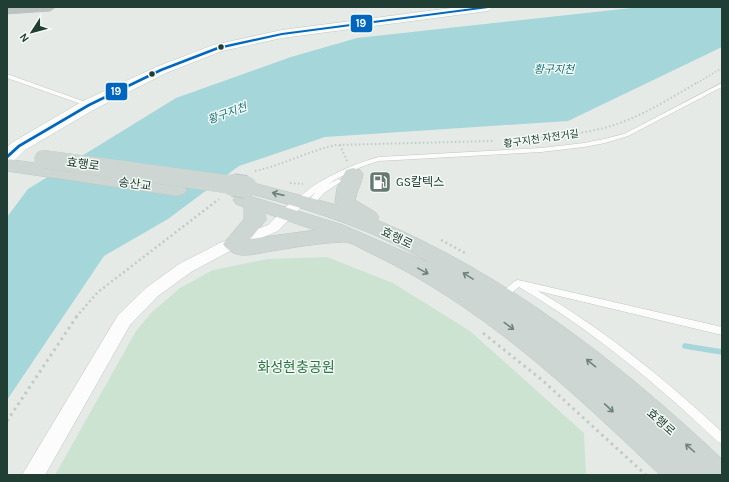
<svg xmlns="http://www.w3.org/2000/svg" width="729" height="482" font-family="Karla,'Noto Sans KR',sans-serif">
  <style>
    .green { fill: #cde3d2 }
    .water { fill: #a5d6d9 }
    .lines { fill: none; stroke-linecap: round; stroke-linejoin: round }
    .stream { stroke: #a5d6d9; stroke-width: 5.5 }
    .lane-casing { stroke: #c2c7c4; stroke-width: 1 }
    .street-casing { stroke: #c2c7c4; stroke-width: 1 }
    .secondary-casing { stroke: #c0c8c4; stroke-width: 1 }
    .primary-casing { stroke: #bcc6c2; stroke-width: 1 }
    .highway-casing { stroke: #bcc6c2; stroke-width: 1 }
    .path-far3 { stroke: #c1cac5; stroke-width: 1.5; stroke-dasharray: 1.5 2; stroke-linecap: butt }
    .path-far2 { stroke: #c1cac5; stroke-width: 2; stroke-dasharray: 1.5 2.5; stroke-linecap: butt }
    .path-far1 { stroke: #c1cac5; stroke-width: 2.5; stroke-dasharray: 2 3; stroke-linecap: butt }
    .path { stroke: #c1cac5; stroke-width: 3; stroke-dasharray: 2.5 4; stroke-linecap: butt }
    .lane { fill: #fbfcfb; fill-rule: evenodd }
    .street { fill: #fbfcfb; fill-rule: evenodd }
    .secondary { fill: #fbfcfb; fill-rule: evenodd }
    .primary { fill: #cdd6d3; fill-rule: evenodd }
    .highway { fill: #bac3c0; fill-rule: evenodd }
    .primary-bridge-far1-casing { stroke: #bcc6c2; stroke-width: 18; stroke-linecap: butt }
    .primary-bridge-casing { stroke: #bcc6c2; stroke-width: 24; stroke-linecap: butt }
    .primary-bridge-far1 { stroke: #cdd6d3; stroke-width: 18 }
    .primary-bridge { stroke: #cdd6d3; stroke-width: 22 }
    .bus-1-casing { stroke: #f3f9f5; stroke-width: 3 }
    .bus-1 { fill: #0065bd; fill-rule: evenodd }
    .oneway { stroke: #6e827c }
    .bus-dot { fill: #213e34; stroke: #f3f9f5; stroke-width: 1.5 }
    .labels { text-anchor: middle; stroke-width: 3; stroke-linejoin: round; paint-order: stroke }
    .far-street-label { font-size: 10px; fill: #213e34; stroke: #f3f9f5 }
    .far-water-label { font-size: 11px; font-style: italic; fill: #1a747c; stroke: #f3f9f5 }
    .street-label { font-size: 12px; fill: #213e34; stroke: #f3f9f5 }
    .poi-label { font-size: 12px; fill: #213e34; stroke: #f3f9f5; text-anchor: start }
    .near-park-label { font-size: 14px; fill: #2a7641; stroke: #f3f9f5 }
    .line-badge { stroke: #f3f9f5; stroke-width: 1.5 }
    .badge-label { font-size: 11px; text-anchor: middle; font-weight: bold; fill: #fff }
  </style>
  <rect width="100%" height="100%" fill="#e5eae7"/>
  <!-- green -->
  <polygon class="green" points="327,257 393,283 470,331 584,433 586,475 55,475 136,331 151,313 180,288 213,270 267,259"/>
  <!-- water -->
  <polygon class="water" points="641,7 722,7 722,47 568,121 325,137 239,166 168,219 104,256 7,400 7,217 28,189 176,98 291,57 357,38"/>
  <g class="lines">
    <!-- stream -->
    <polyline class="stream" points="685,346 722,352"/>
    <!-- lane casing -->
    <g class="lane-casing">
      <g id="lane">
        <polygon points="7,74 91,104 92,105 91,106 87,106 7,78"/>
        <path d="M722,83v4l-94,49 -23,7 -21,4 -43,5 -162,9c-18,5 -35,13 -51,23l10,-5 4,2 -18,12 -11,12h-3l-4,-2 10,-11 -12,10h-6l-1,-2c18,-20 56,-36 82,-43l162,-9 43,-5 20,-4 20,-5z"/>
        <path d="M518,280l204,47v8l-184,-44c67,39 128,89 184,141v12l-4,-2c-61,-58 -126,-112 -199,-155l-15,12h-6l-1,-2 1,-2 17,-14z"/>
      </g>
    </g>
    <!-- street casing -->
    <g class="street-casing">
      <polygon id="street" points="301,196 306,197 308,200 278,231 232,250 191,272 158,296 130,325 45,475 22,475 118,315 146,288 179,264 222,242 268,225 296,197"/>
    </g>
    <!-- secondary casing -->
    <g class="secondary-casing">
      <polygon id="secondary" points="459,7 494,7 488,11 282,38 222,51 166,73 95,109 25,150 14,161 7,163 7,147 13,142 83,101 156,67 213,45 282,30"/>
    </g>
    <!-- primary casing -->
    <g class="primary-casing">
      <g id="primary">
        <polygon points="7,159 177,184 184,186 187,190 184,194 177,196 7,171"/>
        <path d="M353,168l7,2 3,4c-1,9 -6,16 -8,26l20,12 4,5 -2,3c130,55 242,142 345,239v16h-62c-90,-86 -180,-171 -294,-224 -6,-3 -15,-9 -22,-9 -24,1 -48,5 -72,9 -9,1 -20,5 -30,4 -7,0 -15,-5 -19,-11l21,-25v-12l-8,-3 -3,-4 3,-4 7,-2 100,31 87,38c-60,-35 -124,-55 -191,-72l-3,-4 3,-4 7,-2 91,24 -2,-3 2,-14 9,-18zM265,213l50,17 -65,9 16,-19z"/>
      </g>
    </g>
    <!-- highway casing -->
    <g class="highway-casing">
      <polygon id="highway" points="7,7 56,7 50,11 7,14"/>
    </g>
    <!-- path-far3 -->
    <polyline class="path-far3" points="697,83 722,68"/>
    <!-- path-far2 -->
    <g class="path-far2">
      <path d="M530,139c28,-4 57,-5 84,-14 30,-10 57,-27 84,-43"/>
      <polyline points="340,145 347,161"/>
      <path d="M255,171c28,-6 53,-20 81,-26l157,-4"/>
      <polyline points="290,183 303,184"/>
    </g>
    <!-- path-far1 -->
    <g class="path-far1">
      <polyline points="441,240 467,254"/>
      <polyline points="76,317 98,292 219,199"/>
    </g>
    <!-- path -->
    <g class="path">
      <polyline points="483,333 542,380 646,475"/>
      <polyline points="7,421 77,316"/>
    </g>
    <!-- lane -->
    <use href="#lane" class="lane"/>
    <!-- street -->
    <use href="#street" class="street"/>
    <!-- secondary -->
    <use href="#secondary" class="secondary"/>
    <!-- primary -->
    <use href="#primary" class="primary"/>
    <!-- highway -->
    <use href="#highway" class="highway"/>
    <!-- primary-bridge-far1 casing -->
    <g class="primary-bridge-far1-casing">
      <polyline id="primary-bridge-far1" points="43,159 241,186"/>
    </g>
    <!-- primary-bridge casing -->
    <g class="primary-bridge-casing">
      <polyline id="primary-bridge" points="233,185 246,187"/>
    </g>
    <!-- primary-bridge-far1 -->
    <use href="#primary-bridge-far1" class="primary-bridge-far1"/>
    <!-- primary-bridge -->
    <use href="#primary-bridge" class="primary-bridge"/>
    <!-- bus-1 casing -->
    <g class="bus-1-casing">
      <polygon id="bus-1" points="481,7 489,7 488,8 282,35 219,49 162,71 90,106 20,147 8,158 7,158 7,155 18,145 88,104 160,69 217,47 282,33"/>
    </g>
    <!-- bus-1 -->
    <use href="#bus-1" class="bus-1"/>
  </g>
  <!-- one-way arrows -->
  <defs><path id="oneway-shaft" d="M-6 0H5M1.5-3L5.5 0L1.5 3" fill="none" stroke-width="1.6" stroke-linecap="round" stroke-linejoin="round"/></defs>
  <g class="oneway">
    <use href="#oneway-shaft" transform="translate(278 194) rotate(-167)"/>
    <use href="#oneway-shaft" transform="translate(423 271) rotate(29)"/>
    <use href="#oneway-shaft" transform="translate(468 276) rotate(-148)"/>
    <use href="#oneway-shaft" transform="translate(509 326) rotate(36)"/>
    <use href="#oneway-shaft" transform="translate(591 363) rotate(-141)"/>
    <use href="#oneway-shaft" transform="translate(609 408) rotate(43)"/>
    <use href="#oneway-shaft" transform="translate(690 448) rotate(-138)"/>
  </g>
  <!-- icons -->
  <defs>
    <g id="fuel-square" transform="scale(1.15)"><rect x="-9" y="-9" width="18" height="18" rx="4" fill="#667a73" stroke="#f3f9f5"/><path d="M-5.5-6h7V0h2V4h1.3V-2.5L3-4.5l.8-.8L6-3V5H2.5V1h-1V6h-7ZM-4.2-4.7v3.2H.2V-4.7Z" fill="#fff"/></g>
  </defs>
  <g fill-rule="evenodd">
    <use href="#fuel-square" x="380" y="182"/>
  </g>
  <!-- markers -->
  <g class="bus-dot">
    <circle cx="221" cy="47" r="3.5"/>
    <circle cx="152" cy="74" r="3.5"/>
  </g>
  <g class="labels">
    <!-- far-street labels -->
    <g class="far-street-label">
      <text transform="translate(541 138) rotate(-8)" y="4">황구지천 자전거길</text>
    </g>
    <!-- far-water labels -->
    <g class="far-water-label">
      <text x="554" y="73">황구지천</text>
      <text transform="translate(227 113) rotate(-20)" y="4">황구지천</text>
    </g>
    <!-- street labels -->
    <g class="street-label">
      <text transform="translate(83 164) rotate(8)" y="4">효행로</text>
      <text transform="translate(135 184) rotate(8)" y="4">송산교</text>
      <text transform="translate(397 238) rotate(26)" y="4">효행로</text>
      <text transform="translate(661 422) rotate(42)" y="4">효행로</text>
    </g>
    <!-- poi labels -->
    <g class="poi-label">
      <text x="396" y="186">GS칼텍스</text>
    </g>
    <!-- near-park labels -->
    <g class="near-park-label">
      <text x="296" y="372">화성현충공원</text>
    </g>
  </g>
  <g class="line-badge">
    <rect x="350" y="14" width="23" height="19" rx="4" fill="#0065bd"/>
    <rect x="105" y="82" width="23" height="19" rx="4" fill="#0065bd"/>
  </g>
  <g class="badge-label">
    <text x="361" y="27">19</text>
    <text x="116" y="95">19</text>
  </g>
  <!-- border -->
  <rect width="729" height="482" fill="none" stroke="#213e34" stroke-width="16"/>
  <!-- north arrow -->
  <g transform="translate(32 32) rotate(234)" stroke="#f3f9f5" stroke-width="3" paint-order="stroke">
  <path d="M0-3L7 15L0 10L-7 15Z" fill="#213e34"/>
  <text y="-6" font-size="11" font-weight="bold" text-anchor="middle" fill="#213e34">N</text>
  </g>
</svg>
